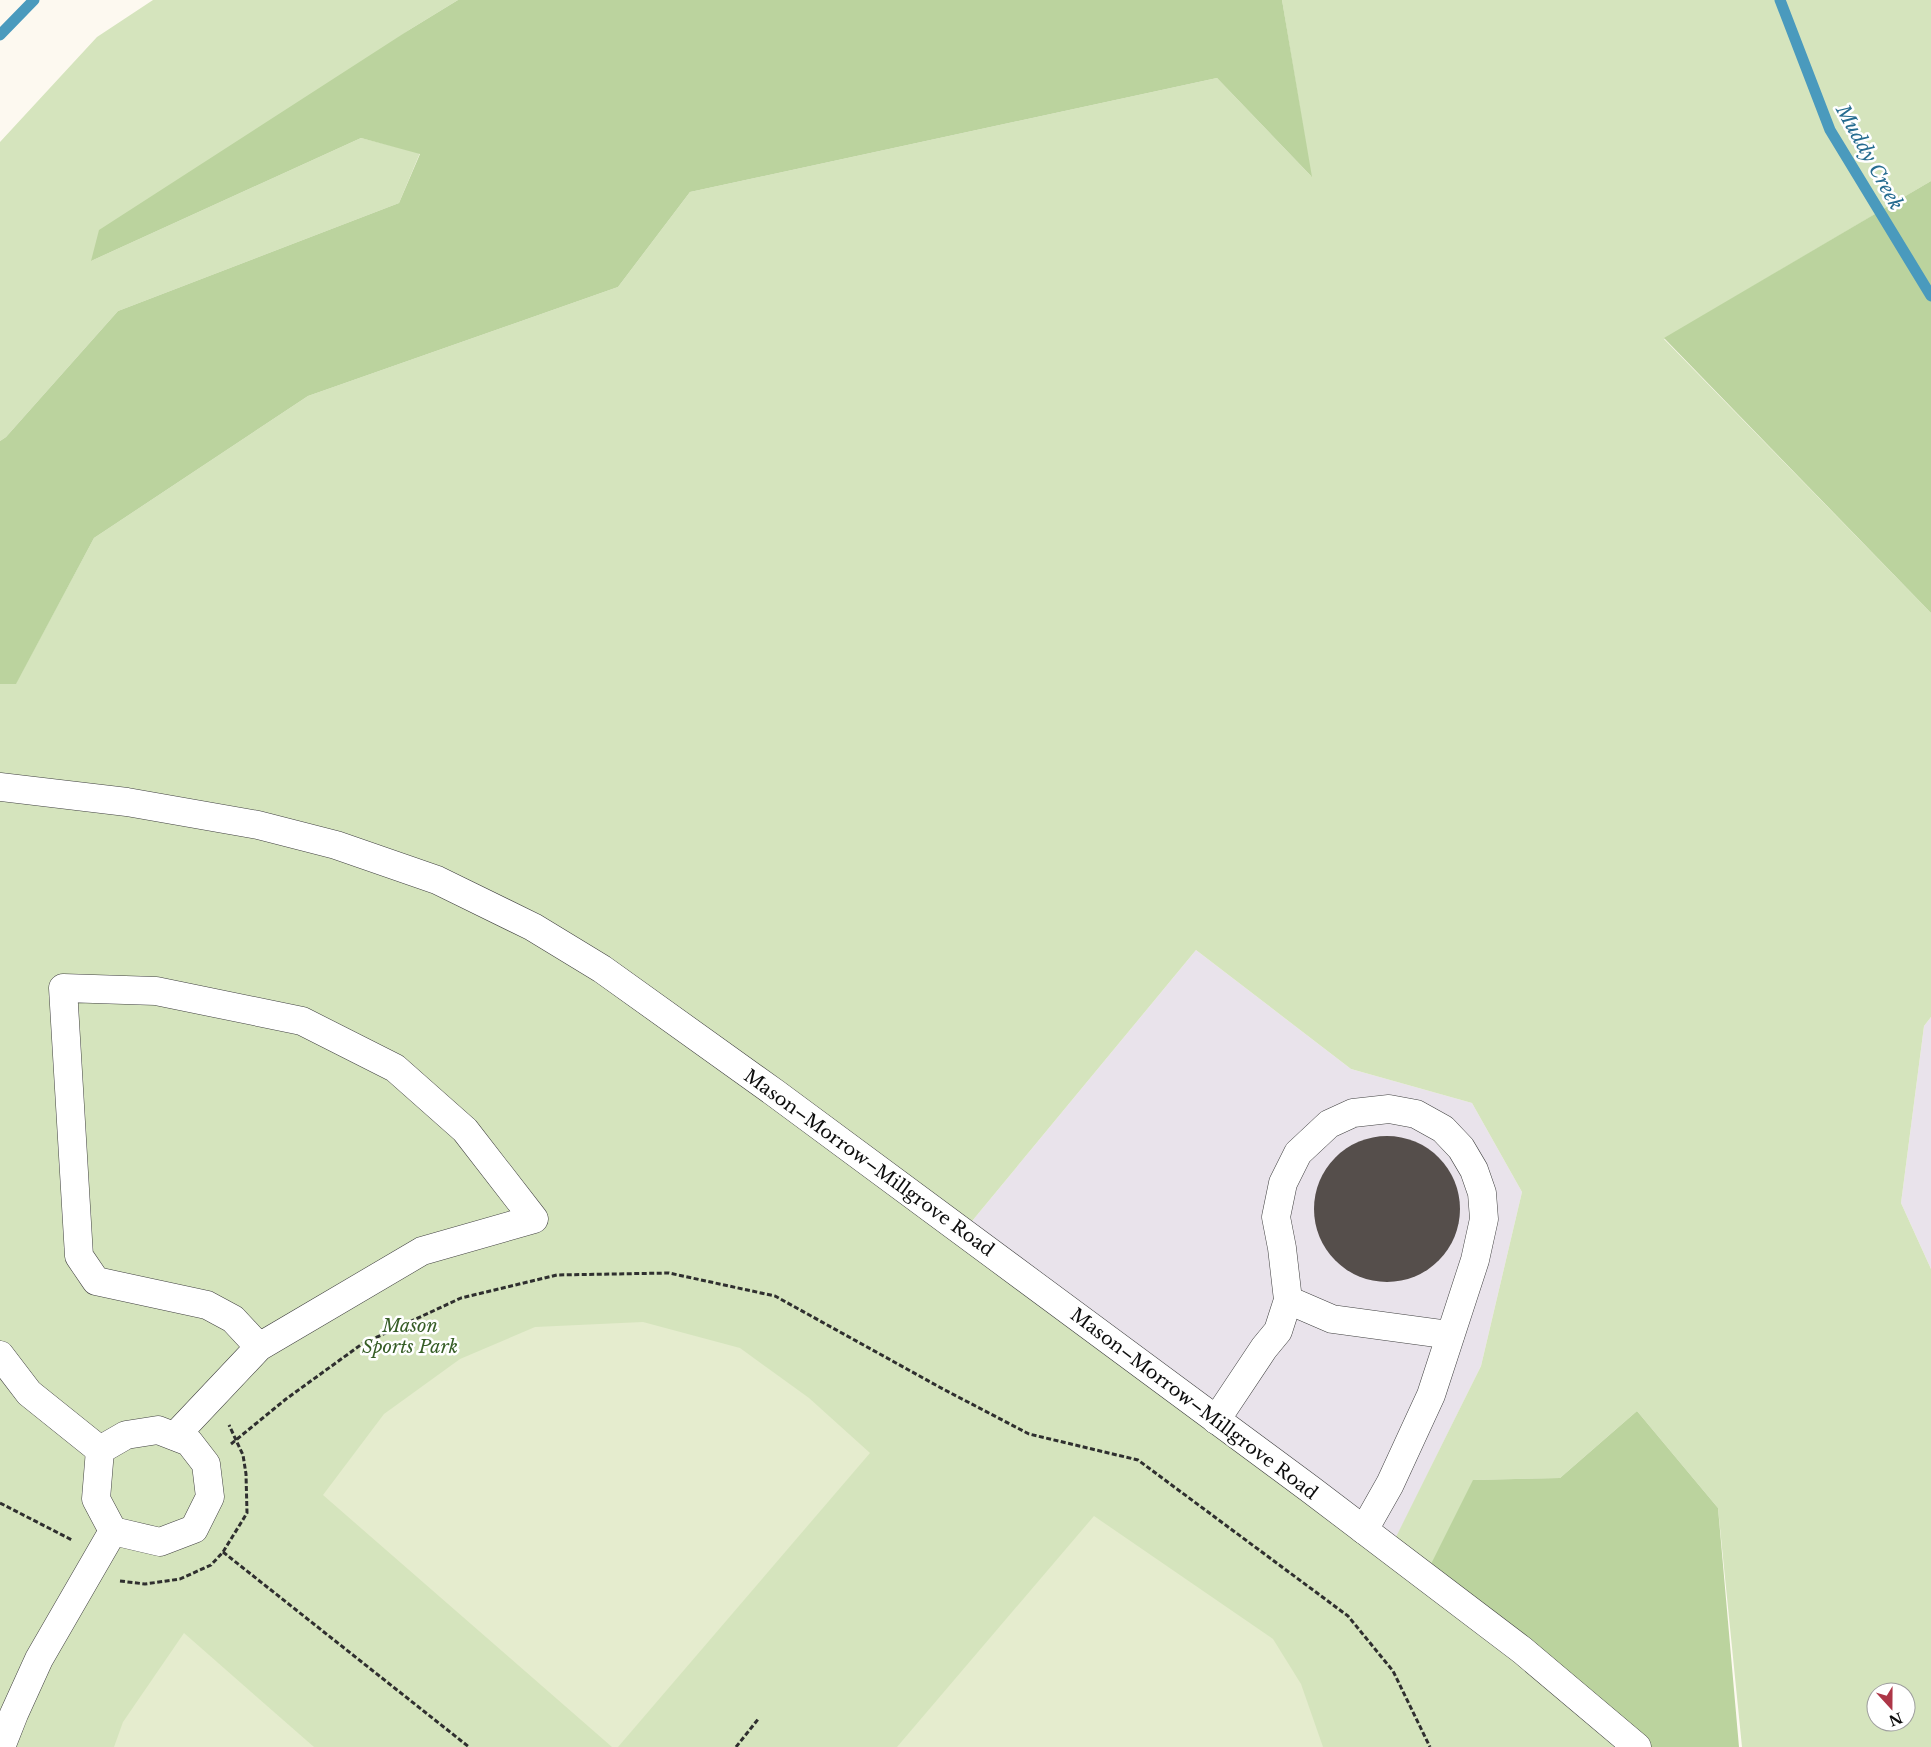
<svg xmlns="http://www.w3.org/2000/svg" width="1931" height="1747" font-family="'Libre Baskerville',serif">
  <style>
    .industrial { fill: #e9e3eb }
    .green { fill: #d5e4bd; fill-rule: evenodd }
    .forest { fill: #bbd39e }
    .pitch { fill: #e5ecce }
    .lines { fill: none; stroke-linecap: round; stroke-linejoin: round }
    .stream { stroke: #4a9abd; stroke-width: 11 }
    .building { fill: #554e4b }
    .minor-casing { stroke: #404040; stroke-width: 29 }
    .path { stroke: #2f2f2f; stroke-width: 3; stroke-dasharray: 5 2.5; stroke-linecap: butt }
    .minor { stroke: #fff; stroke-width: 28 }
    .labels { text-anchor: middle; stroke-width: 5; stroke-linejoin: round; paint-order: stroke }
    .street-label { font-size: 18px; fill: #0d0d0d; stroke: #fff }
    .park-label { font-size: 18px; font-style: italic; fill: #365d26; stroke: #fff }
    .water-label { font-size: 19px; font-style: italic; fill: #266c90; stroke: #fff }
  </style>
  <rect width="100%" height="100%" fill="#fdf9f0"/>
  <!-- industrial -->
  <g class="industrial">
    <polygon points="1196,950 1351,1069 1472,1103 1522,1192 1481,1366 1390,1550 963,1232"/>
    <polygon points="1931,1017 1931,1269 1901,1203 1924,1026"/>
  </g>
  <!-- green -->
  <g class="green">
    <polygon points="153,0 458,0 409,30 91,261 361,138 420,153 399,203 118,311 6,437 0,441 0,142 97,37"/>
    <path d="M1282,0h649v181l-267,158 267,274v404l-7,9 -23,177 30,66v478h-189l-24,-239 -81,-97 -77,67 -87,2 164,267h-1637v-1063l16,-1 78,-145 214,-142 310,-109 72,-95 527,-114 94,98zM1196,950l155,119 121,34 50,89 -41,174 -91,183 -427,-317zM1876,1692h30v30h-30z"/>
  </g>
  <!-- forest -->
  <g class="forest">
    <polygon points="458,0 1282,0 1312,177 1217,78 690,192 618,287 308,396 94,538 16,684 0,684 0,441 6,437 118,311 399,203 420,154 361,138 91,261 99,230 409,30"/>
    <polygon points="1931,181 1931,613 1664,338"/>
    <polygon points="1637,1411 1718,1508 1739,1747 1637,1747 1425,1576 1473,1480 1560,1478"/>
  </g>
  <!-- pitch -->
  <g class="pitch">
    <polygon points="643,1322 740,1348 809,1398 870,1453 618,1747 612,1747 323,1495 384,1414 460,1359 535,1327"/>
    <polygon points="1094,1516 1273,1639 1301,1684 1323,1747 897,1747"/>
    <polygon points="184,1633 314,1747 114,1747 123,1722"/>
  </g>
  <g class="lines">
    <!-- stream -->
    <g class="stream">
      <polyline points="1780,0 1830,130 1931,296"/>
      <polyline points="0,35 34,0"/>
    </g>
  </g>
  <!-- building -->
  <circle class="building" cx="1387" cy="1209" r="73"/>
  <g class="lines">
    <!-- minor casing -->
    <g class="minor-casing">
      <g id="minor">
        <polyline points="0,787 127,802 258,825 336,845 437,880 533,927 602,969 775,1093 1310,1489 1522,1650 1637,1747"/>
        <polyline points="1288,1300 1332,1319 1450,1335"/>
        <polyline points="0,1355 29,1393 100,1450"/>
        <polyline points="1216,1420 1264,1348 1278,1331 1288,1300 1282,1248 1276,1217 1283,1183 1298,1153 1329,1124 1353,1113 1389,1109 1416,1114 1443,1129 1461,1148 1474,1170 1482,1193 1484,1219 1475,1260 1431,1395 1390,1484 1364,1530"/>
        <polygon points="158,1430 189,1442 206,1464 210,1497 194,1529 160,1542 113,1531 96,1499 100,1450 126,1435"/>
        <polyline points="175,1436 259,1347 422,1251 534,1219 465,1130 395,1068 302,1021 156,991 63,988 79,1256 96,1281 207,1305 233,1319 259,1347"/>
        <polyline points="1,1747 14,1714 39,1659 113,1531"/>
      </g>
    </g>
    <!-- path -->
    <g class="path">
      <polyline points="231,1444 286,1399 362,1344 461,1298 557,1275 669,1273 775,1296 943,1389 1029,1434 1138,1460 1348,1616 1393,1671 1430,1747"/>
      <polyline points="0,1503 72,1540"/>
      <polyline points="223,1552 469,1747"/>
      <polyline points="120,1581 145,1584 180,1579 211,1565 223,1552 247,1513 246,1474 243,1455 229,1425"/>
      <polyline points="736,1747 759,1718"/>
    </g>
    <!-- minor -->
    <use href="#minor" class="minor"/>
  </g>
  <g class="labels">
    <!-- street labels -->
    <g class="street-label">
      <text transform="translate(869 1163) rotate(36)" y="6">Mason–Morrow–Millgrove Road</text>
      <text transform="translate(1194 1404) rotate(37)" y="6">Mason–Morrow–Millgrove Road</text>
    </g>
    <!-- park labels -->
    <g class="park-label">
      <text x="410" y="1332">Mason<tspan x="410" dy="21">Sports Park</tspan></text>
    </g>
    <!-- water labels -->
    <g class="water-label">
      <text transform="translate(1870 157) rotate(61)" y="7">Muddy Creek</text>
    </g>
  </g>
  <!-- north arrow -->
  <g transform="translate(1891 1707) rotate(159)"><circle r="24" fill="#ffffff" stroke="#9e9e9e"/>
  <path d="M0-4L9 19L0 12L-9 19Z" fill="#ad3647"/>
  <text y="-8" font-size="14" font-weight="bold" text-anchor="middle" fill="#0d0d0d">N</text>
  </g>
</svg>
